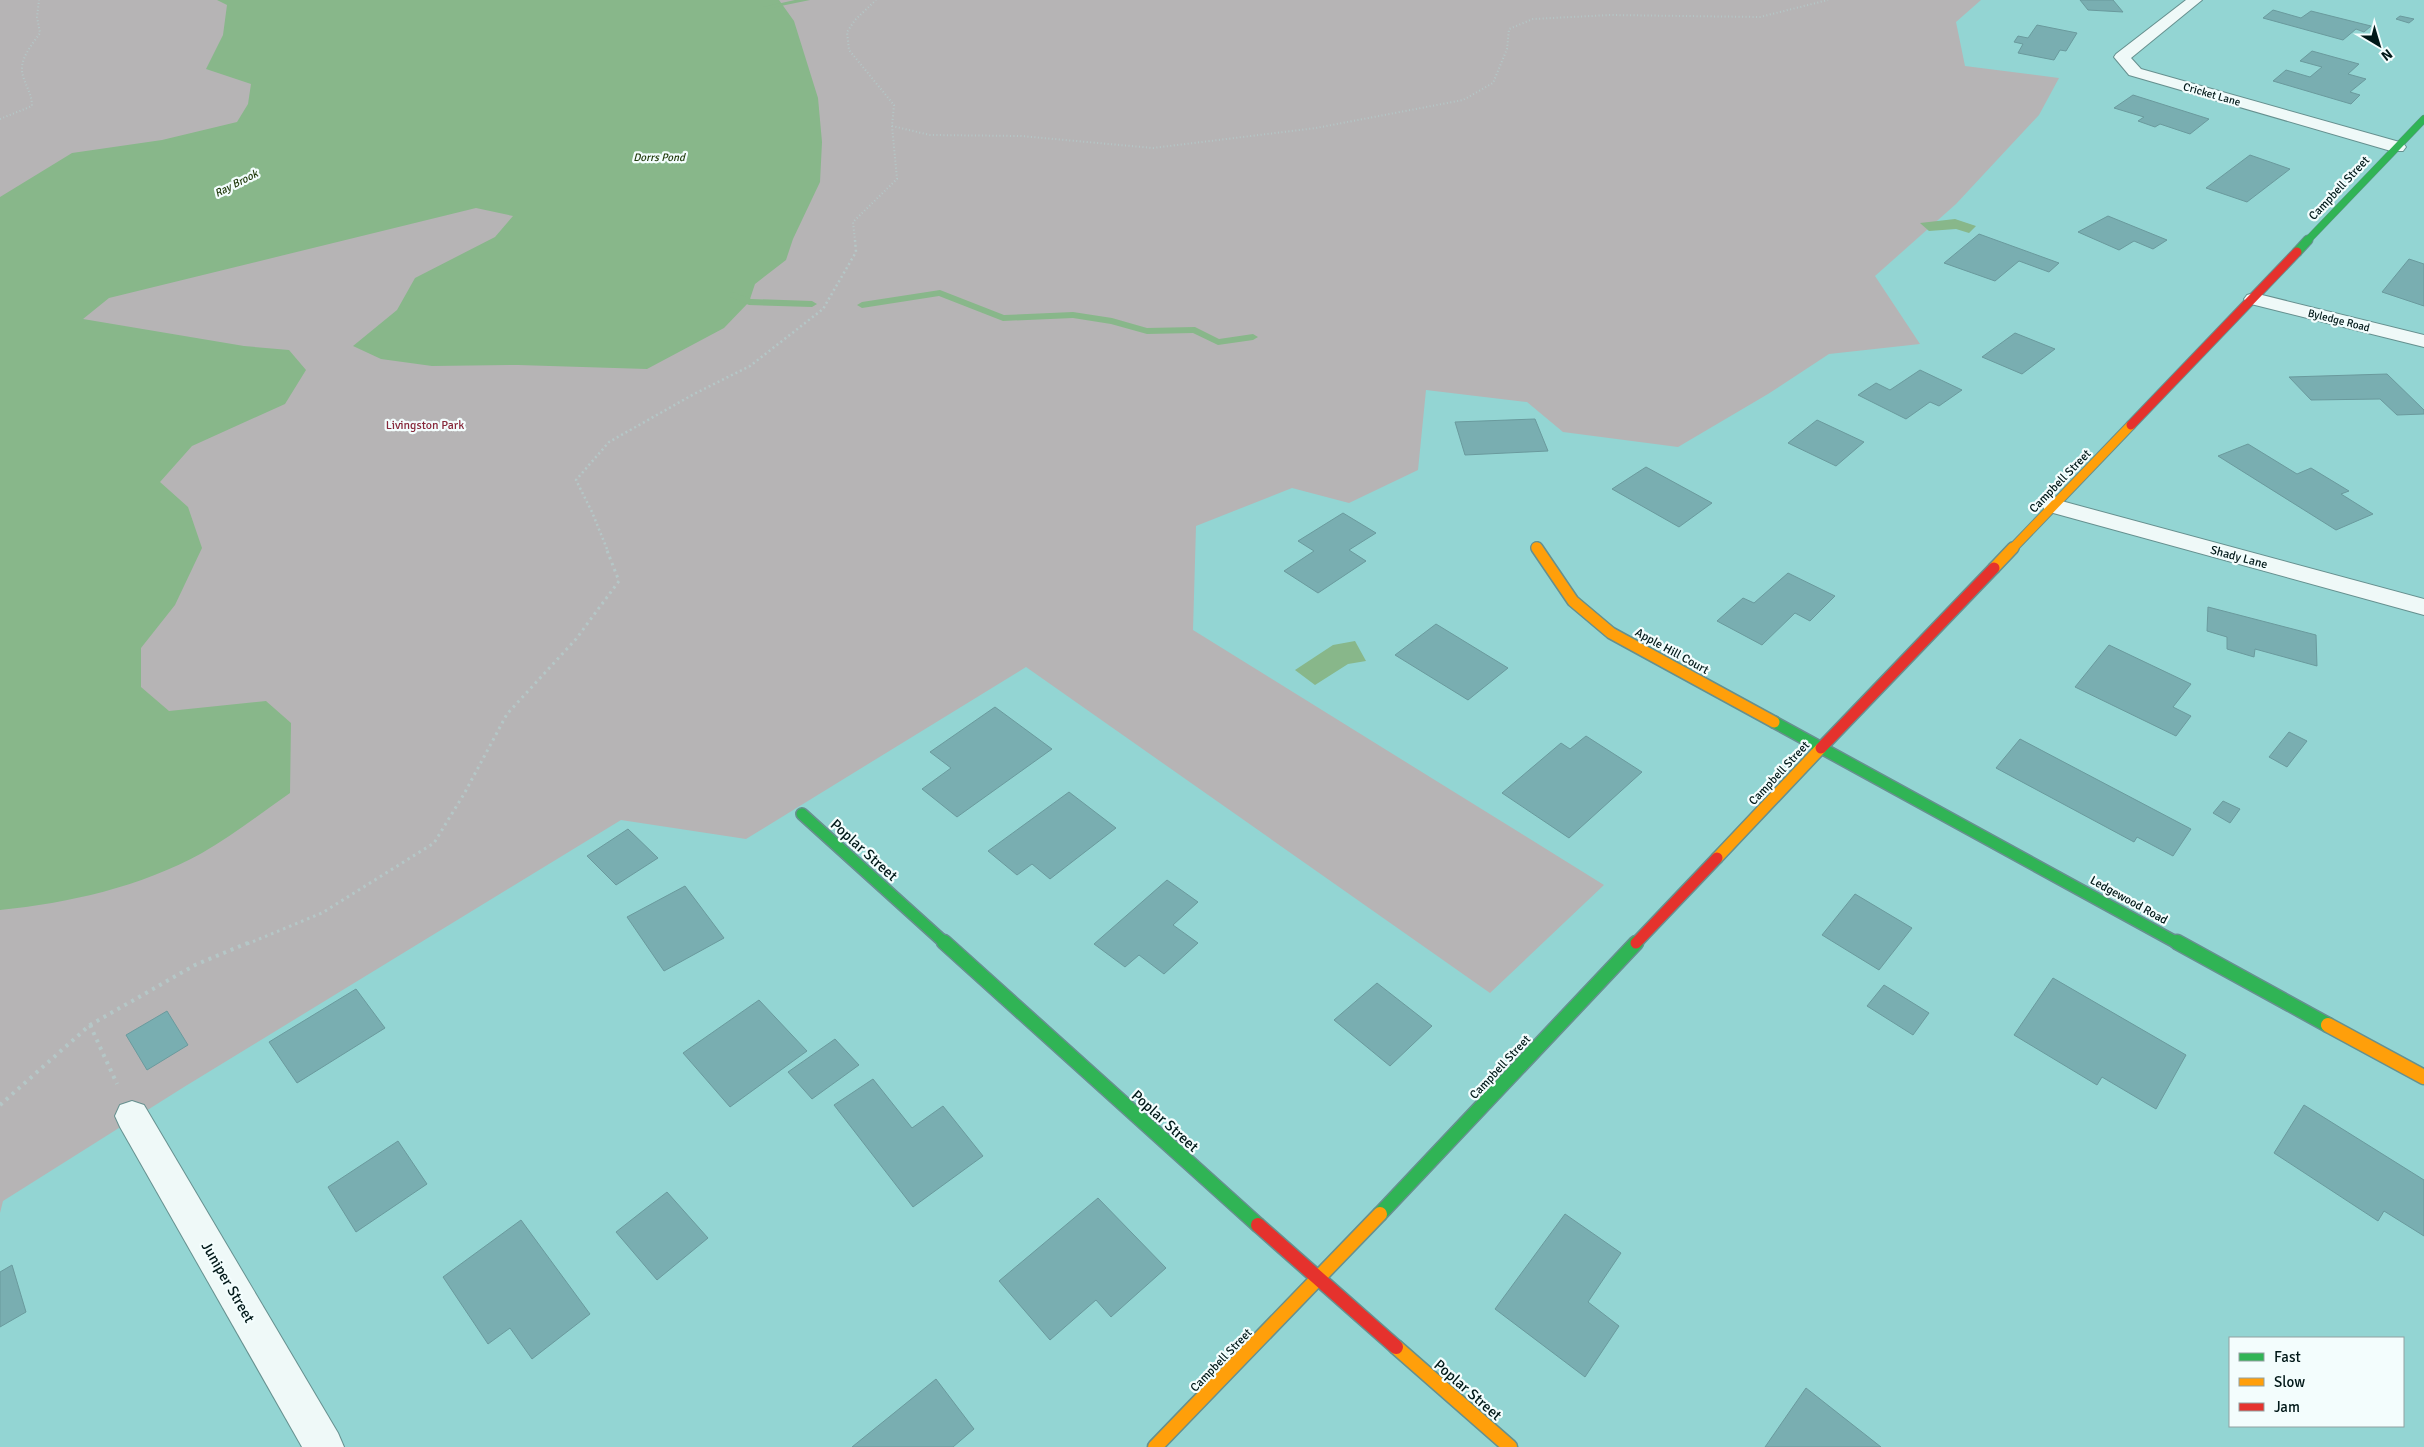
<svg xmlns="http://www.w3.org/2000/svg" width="2424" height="1447" font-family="Signika,sans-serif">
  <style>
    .green { fill: #b6b4b5 }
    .water { fill: #88b78a }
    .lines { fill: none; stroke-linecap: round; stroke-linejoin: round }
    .stream { fill: #88b78a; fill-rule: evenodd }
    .building { fill: #79aeb1; stroke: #6a9a9d }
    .street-casing { stroke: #66908f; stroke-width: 2 }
    .fast-far3-casing { stroke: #66908f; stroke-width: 8 }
    .fast-far2-casing { stroke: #66908f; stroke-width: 11 }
    .fast-far1-casing { stroke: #66908f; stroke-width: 14 }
    .fast-casing { stroke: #66908f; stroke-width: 17 }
    .slow-far2-casing { stroke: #66908f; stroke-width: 11 }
    .slow-far1-casing { stroke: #66908f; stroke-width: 14 }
    .slow-casing { stroke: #66908f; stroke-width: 17 }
    .jam-far2-casing { stroke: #66908f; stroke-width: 11 }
    .jam-far1-casing { stroke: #66908f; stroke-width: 14 }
    .jam-casing { stroke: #66908f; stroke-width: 17 }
    .path-far3 { stroke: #b5c7c7; stroke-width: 2; stroke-dasharray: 1 2.5; stroke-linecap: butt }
    .path-far2 { stroke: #b5c7c7; stroke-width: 2.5; stroke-dasharray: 2 3; stroke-linecap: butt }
    .path-far1 { stroke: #b5c7c7; stroke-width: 3; stroke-dasharray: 2.5 4; stroke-linecap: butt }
    .path { stroke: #b5c7c7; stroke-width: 4; stroke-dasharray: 3 5; stroke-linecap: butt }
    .street { fill: #eff9f8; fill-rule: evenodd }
    .fast-far3 { stroke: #30b455; stroke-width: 7 }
    .fast-far2 { stroke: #30b455; stroke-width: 9 }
    .fast-far1 { stroke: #30b455; stroke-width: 11 }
    .fast { stroke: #30b455; stroke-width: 14 }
    .slow-far2 { stroke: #ff9f0a; stroke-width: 9 }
    .slow-far1 { stroke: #ff9f0a; stroke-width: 11 }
    .slow { stroke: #ff9f0a; stroke-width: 14 }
    .jam-far2 { stroke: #e5322d; stroke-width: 9 }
    .jam-far1 { stroke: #e5322d; stroke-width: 11 }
    .jam { stroke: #e5322d; stroke-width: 14 }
    .labels { text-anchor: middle; stroke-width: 4.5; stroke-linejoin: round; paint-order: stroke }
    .far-street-label { font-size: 11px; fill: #001818; stroke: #f3fdfd }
    .far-water-label { font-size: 11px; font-style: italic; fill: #223c0d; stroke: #f3fdfd }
    .street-label { font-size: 12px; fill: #001818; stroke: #f3fdfd }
    .park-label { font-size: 12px; fill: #87283a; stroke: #f3fdfd }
    .near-street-label { font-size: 15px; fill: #001818; stroke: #f3fdfd }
  </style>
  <rect width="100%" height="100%" fill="#93d5d3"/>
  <!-- green -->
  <polygon class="green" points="0,0 1981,0 1956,22 1965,66 2059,78 2039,115 1956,204 1875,276 1920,344 1829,354 1768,394 1678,447 1563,432 1527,402 1426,390 1418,470 1349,503 1292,488 1196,526 1193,630 1604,885 1490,993 1026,667 746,839 621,820 184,1087 3,1201 0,1213"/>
  <!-- water -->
  <g class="water">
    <path d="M217,0h562l15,21 24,77 4,44 -2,40 -27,57 -7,21 -31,24 -6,18 -25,26 -77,41 -129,-4 -86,1 -51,-7 -28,-13 44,-36 18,-32 80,-41 18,-21 -37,-8 -367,90 -26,21 161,27 45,4 17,20 -21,34 -93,42 -32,36 28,25 14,41 -27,57 -34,43v39l28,24 97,-10 25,22 -1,70c-29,20 -58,43 -88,60 -62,34 -133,50 -202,57v-713l72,-44 90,-13 75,-18 11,-18 3,-20 -45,-15 17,-34 4,-30z"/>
    <polygon points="1955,219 1976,226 1969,233 1956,229 1929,231 1920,223"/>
    <polygon points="1355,641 1366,661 1348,664 1315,685 1295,670 1333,645"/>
  </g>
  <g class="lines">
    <!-- stream -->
    <g class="stream">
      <polygon points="795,0 810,0 766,9 763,7"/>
      <polygon points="940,290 1004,315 1073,312 1112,318 1147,328 1195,327 1219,339 1253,334 1258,337 1253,340 1218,345 1193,333 1147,334 1111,324 1073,318 1003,321 939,296 862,308 857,305 862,302"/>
      <polygon points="733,292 751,299 812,301 817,304 812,307 749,305 730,297 730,293"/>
    </g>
  </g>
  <!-- building -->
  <g class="building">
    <polygon points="2080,0 2113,0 2123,12 2088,10"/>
    <polygon points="2273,10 2301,18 2311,11 2371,26 2364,32 2356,29 2343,40 2263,18"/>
    <polygon points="2400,16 2414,19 2409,23 2396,19"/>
    <polygon points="2037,25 2077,33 2066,51 2060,50 2054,60 2018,53 2023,44 2014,42 2018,36 2028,38"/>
    <polygon points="2312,51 2359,64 2348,74 2366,79 2350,92 2360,95 2351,104 2273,81 2286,70 2310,77 2322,67 2300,61"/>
    <polygon points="2133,95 2209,119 2190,134 2160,124 2155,127 2138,121 2144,117 2114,108"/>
    <polygon points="2250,155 2290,169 2247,202 2206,188"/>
    <polygon points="2108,216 2167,240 2153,249 2134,241 2119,250 2078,232"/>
    <polygon points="1979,234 2059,263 2049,272 2019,261 1995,281 1944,263"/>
    <polygon points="2409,259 2424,264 2424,306 2382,292"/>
    <polygon points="2015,333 2055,349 2022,374 1982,357"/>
    <polygon points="1920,370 1962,390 1939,406 1930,402 1906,419 1858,395 1876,383 1890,390"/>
    <polygon points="2387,374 2424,410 2424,414 2397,415 2380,399 2311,400 2289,377"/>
    <polygon points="1535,419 1548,451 1465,455 1455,422"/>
    <polygon points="1817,420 1864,442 1836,466 1788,443"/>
    <polygon points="2248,444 2297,474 2311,468 2349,491 2341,494 2373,514 2336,530 2218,456"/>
    <polygon points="1646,467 1712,503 1679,527 1612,489"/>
    <polygon points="1343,513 1376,533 1349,550 1366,561 1318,593 1284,571 1314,551 1298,541"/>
    <polygon points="1788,573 1835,596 1810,621 1795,613 1762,645 1717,621 1743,598 1754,603"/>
    <polygon points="2208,607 2316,635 2317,666 2255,649 2254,657 2227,649 2227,637 2207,631"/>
    <polygon points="1436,624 1508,668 1468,700 1395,655"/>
    <polygon points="2109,645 2191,684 2173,707 2191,716 2176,736 2075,687"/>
    <polygon points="995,707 1052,749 957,817 922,789 951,768 930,752"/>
    <polygon points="2289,732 2307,741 2287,767 2269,757"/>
    <polygon points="1586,736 1642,772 1569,838 1502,793 1561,743 1570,749"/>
    <polygon points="2020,739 2191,829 2173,856 2137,837 2134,842 1996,768"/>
    <polygon points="1069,792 1116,828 1050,879 1032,864 1017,875 988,851"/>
    <polygon points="2223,801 2240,809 2230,823 2213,813"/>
    <polygon points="628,829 658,858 616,885 587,856"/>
    <polygon points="1167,880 1198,902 1173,925 1198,943 1164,974 1139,955 1125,967 1094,944"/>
    <polygon points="685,886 724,938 664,971 627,917"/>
    <polygon points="1855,894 1912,928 1879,970 1822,935"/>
    <polygon points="2053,978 2186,1055 2156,1109 2102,1077 2097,1085 2014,1035"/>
    <polygon points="1377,983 1432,1026 1390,1066 1334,1020"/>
    <polygon points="1884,985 1929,1013 1913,1035 1867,1006"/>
    <polygon points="356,989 385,1028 297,1083 269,1042"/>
    <polygon points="759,1000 807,1051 730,1107 683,1053"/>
    <polygon points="167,1011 188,1045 147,1070 126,1035"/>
    <polygon points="835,1039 859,1065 812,1099 788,1072"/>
    <polygon points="873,1079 912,1128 943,1106 983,1156 913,1207 834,1105"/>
    <polygon points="2304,1105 2424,1180 2424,1236 2384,1211 2378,1221 2274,1153"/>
    <polygon points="398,1141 427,1184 356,1232 328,1187"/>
    <polygon points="667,1192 708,1238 657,1280 616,1232"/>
    <polygon points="1098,1198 1166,1268 1111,1317 1096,1300 1050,1340 999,1281"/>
    <polygon points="1565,1214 1621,1253 1588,1302 1619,1326 1585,1377 1495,1309"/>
    <polygon points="521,1220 590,1314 532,1359 510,1328 488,1344 443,1277"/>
    <polygon points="12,1265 26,1312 0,1327 0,1272"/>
    <polygon points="936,1379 974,1429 953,1447 852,1447"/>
    <polygon points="1806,1388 1881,1447 1765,1447"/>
  </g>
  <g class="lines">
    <!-- street casing -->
    <g class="street-casing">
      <g id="street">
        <polygon points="2186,0 2202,0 2131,58 2141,69 2403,143 2406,147 2403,151 2391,151 2129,75 2114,57 2116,54"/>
        <polygon points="2254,293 2424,335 2424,347 2247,303 2244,299 2247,295"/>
        <polygon points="2054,499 2424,599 2424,615 2046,511 2042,506 2046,501"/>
        <polygon points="132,1101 144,1105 338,1433 344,1447 302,1447 120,1127 115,1116 120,1105"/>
      </g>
    </g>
    <!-- fast-far3 casing -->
    <g class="fast-far3-casing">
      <polyline id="fast-far3" points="2307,241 2424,119"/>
    </g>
    <!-- fast-far2 casing -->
    <g class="fast-far2-casing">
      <polyline id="fast-far2" points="2297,252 2308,240"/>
    </g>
    <!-- fast-far1 casing -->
    <g class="fast-far1-casing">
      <g id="fast-far1">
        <polyline points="1774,722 2179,944"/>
        <polyline points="802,814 946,944"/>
      </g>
    </g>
    <!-- fast casing -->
    <g class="fast-casing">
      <g id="fast">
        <polyline points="944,942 1258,1225"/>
        <polyline points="2177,942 2328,1025"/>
        <polyline points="1380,1214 1636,943"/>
      </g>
    </g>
    <!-- slow-far2 casing -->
    <g class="slow-far2-casing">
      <g id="slow-far2">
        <polyline points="1536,547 1538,549"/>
        <polyline points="2012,549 2131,425"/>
      </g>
    </g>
    <!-- slow-far1 casing -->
    <g class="slow-far1-casing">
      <g id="slow-far1">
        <polyline points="1537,548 1573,601 1611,633 1774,722"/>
        <polyline points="1994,568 2013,548"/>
        <polyline points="1717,858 1821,748"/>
      </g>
    </g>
    <!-- slow casing -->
    <g class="slow-casing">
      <g id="slow">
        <polyline points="2328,1025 2424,1077"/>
        <polyline points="1396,1347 1510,1447"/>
        <polyline points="1155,1447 1380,1214"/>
      </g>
    </g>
    <!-- jam-far2 casing -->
    <g class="jam-far2-casing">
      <polyline id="jam-far2" points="2131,425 2297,252"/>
    </g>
    <!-- jam-far1 casing -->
    <g class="jam-far1-casing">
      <g id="jam-far1">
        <polyline points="1821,748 1994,568"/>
        <polyline points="1636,943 1717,858"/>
      </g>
    </g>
    <!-- jam casing -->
    <g class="jam-casing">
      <polyline id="jam" points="1258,1225 1396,1347"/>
    </g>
    <!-- path-far3 -->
    <g class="path-far3">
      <path d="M0,119l32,-13c0,-12 -6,-19 -9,-30 -5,-16 9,-31 17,-43l-3,-16 2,-17"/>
      <polyline points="892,126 930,135 1021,136 1153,148 1316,128 1463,100 1493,83 1507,49 1509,29 1533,19 1610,15 1760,17 1828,0"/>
      <polyline points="855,241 853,222 897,179 892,126 894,105 849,50 847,32 855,20 876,0"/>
    </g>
    <!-- path-far2 -->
    <polyline class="path-far2" points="607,549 592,512 576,480 609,442 694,394 750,366 823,309 856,252 855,240"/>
    <!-- path-far1 -->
    <polyline class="path-far1" points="247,944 322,913 434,843 464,794 507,714 576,639 619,581 606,548"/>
    <!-- path -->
    <g class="path">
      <polyline points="90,1025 117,1084"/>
      <polyline points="0,1105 90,1025 195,965 250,942"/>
    </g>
    <!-- street -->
    <use href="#street" class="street"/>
    <!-- fast-far3 -->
    <use href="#fast-far3" class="fast-far3"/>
    <!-- fast-far2 -->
    <use href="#fast-far2" class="fast-far2"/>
    <!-- fast-far1 -->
    <use href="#fast-far1" class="fast-far1"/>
    <!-- fast -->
    <use href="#fast" class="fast"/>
    <!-- slow-far2 -->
    <use href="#slow-far2" class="slow-far2"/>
    <!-- slow-far1 -->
    <use href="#slow-far1" class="slow-far1"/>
    <!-- slow -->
    <use href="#slow" class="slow"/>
    <!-- jam-far2 -->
    <use href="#jam-far2" class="jam-far2"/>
    <!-- jam-far1 -->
    <use href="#jam-far1" class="jam-far1"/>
    <!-- jam -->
    <use href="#jam" class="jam"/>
  </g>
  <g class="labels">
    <!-- far-street labels -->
    <g class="far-street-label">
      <text transform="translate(2212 94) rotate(16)" y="4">Cricket Lane</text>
      <text transform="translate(2339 320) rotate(14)" y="4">Byledge Road</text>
    </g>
    <!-- far-water labels -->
    <g class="far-water-label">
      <text x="659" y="161">Dorrs Pond</text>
      <text transform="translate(236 183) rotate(-27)" y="4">Ray Brook</text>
    </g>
    <!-- street labels -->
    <g class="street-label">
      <text transform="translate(2339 188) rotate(-47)" y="4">Campbell Street</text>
      <text transform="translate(2060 481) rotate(-46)" y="4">Campbell Street</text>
      <text transform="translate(2239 557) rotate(15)" y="4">Shady Lane</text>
      <text transform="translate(1672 651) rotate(29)" y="4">Apple Hill Court</text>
      <text transform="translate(1779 773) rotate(-47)" y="4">Campbell Street</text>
      <text transform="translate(2129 900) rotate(29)" y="4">Ledgewood Road</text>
      <text transform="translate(1500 1067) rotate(-47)" y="4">Campbell Street</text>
      <text transform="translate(1221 1360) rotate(-46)" y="4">Campbell Street</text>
    </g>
    <!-- park labels -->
    <g class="park-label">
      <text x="425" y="429">Livingston Park</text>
    </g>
    <!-- near-street labels -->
    <g class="near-street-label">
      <text transform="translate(864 850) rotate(42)" y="5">Poplar Street</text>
      <text transform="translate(1165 1121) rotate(42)" y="5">Poplar Street</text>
      <text transform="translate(228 1282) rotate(60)" y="5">Juniper Street</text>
      <text transform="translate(1468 1390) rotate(41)" y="5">Poplar Street</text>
    </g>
  </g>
  <!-- legend -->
  <rect x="2229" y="1337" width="175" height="90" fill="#f3fdfd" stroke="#92a1a1"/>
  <rect x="2239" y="1353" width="25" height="8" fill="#30b455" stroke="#92a1a1"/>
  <text x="2274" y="1362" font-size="15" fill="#001818">Fast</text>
  <rect x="2239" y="1378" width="25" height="8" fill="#ff9f0a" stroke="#92a1a1"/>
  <text x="2274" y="1387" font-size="15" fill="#001818">Slow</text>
  <rect x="2239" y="1403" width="25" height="8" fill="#e5322d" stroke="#92a1a1"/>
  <text x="2274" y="1412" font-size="15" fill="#001818">Jam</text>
  <!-- north arrow -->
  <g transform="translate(2379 45) rotate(142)" stroke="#f3fdfd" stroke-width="4" paint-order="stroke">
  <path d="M0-4L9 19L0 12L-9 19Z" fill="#001818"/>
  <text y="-8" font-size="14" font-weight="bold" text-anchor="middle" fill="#001818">N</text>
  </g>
</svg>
